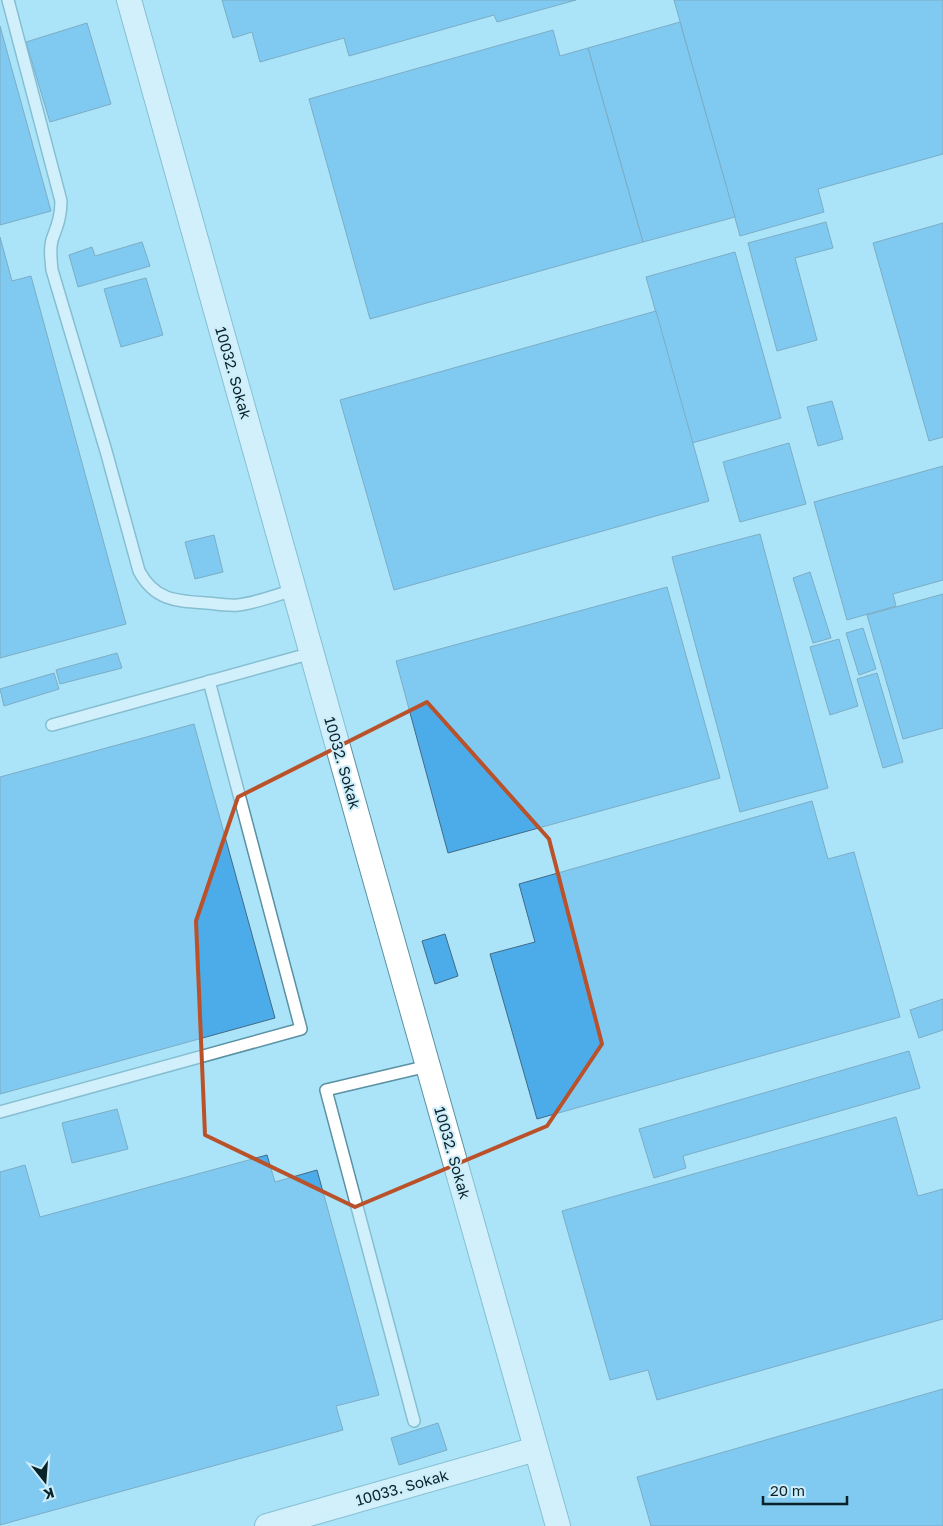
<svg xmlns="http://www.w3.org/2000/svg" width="943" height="1526" font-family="'Golos Text',sans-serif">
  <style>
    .building { fill: #4cabe9; stroke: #426a87 }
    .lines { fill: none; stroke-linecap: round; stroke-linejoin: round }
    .service-casing { stroke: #5a91a3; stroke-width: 14 }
    .minor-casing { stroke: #5a91a3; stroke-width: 26 }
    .service { stroke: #fff; stroke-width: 11 }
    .minor { stroke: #fff; stroke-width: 24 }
    .marked { fill: none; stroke: #b9522a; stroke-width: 4; stroke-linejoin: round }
    .labels { text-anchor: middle; stroke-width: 4; stroke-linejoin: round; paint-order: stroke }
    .street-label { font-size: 15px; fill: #0a2229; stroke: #ccedf9 }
  </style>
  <rect width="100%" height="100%" fill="#abe4f8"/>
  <!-- building -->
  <g class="building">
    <polygon points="222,0 576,0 497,22 494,15 349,56 344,38 260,62 252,32 233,38"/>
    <polygon points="674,0 943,0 943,154 818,189 824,212 740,236"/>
    <polygon points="680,22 735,217 643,242 588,48"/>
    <polygon points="87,23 111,104 50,122 26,42"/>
    <polygon points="0,26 51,211 0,225"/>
    <polygon points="553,30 560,56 588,48 643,242 370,319 309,99"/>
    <polygon points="826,222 833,248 795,258 817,340 777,351 748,243"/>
    <polygon points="943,223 943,437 929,441 873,243"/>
    <polygon points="0,237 12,281 31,276 126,624 0,658"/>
    <polygon points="142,242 150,266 78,287 69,255 92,247 95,256"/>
    <polygon points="735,252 781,418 692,443 646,277"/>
    <polygon points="146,278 163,335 121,347 104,289"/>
    <polygon points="656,311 709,501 394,590 340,400"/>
    <polygon points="832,401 843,439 818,446 807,407"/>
    <polygon points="789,443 806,504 740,522 723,462"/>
    <polygon points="943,466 943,580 893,594 896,606 847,620 814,502"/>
    <polygon points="760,534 828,788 740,812 672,557"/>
    <polygon points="214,535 223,572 195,579 185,542"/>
    <polygon points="810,572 831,638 813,643 793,578"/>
    <polygon points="667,587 720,778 448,853 396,661"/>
    <polygon points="943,594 943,728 903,739 867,615"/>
    <polygon points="863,628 876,669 859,675 846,633"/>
    <polygon points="839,639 858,706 830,715 810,647"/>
    <polygon points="117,653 122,668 60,684 56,670"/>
    <polygon points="54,673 59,689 4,706 0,689"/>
    <polygon points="877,673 903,762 883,768 857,679"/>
    <polygon points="194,724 275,1018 0,1094 0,777"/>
    <polygon points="812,801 828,859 854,852 900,1017 537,1119 490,954 535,942 519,884"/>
    <polygon points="445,934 458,976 435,984 422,941"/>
    <polygon points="943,999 943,1030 919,1038 910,1010"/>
    <polygon points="909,1051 920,1088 683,1156 686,1168 654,1178 639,1129"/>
    <polygon points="117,1109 128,1149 72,1163 62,1123"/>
    <polygon points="896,1117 918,1196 943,1189 943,1319 657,1400 648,1370 610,1380 562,1211"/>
    <polygon points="267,1155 275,1182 317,1170 379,1395 336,1406 343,1430 0,1525 0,1172 25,1165 40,1217"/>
    <polygon points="943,1389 943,1526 651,1526 637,1477"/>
    <polygon points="438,1423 447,1450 399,1465 391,1438"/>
  </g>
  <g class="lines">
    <!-- service casing -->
    <g class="service-casing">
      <g id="service">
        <path d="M8,0l53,201c0,14 -3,23 -8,36 -4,10 -2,22 -1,33l54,181 33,120c16,30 38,30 68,32 10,1 21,3 31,2 18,-2 38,-10 56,-15"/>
        <polyline points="52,725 312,653"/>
        <polyline points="0,1112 301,1029 209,681"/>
        <polyline points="414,1421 326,1090 428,1066"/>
      </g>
    </g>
    <!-- minor casing -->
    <g class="minor-casing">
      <g id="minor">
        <polyline points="129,0 366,847 558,1526"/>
        <polyline points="267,1526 536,1449"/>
      </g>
    </g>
    <!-- service -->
    <use href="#service" class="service"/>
    <!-- minor -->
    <use href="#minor" class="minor"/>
  </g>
  <!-- marked area -->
  <path d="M0 0H943V1526H0ZM427,702l122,137 53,205 -55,82 -192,81 -150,-72 -9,-214 42,-124z" fill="#abe4f8" fill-opacity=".55" fill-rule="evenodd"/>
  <path class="marked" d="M427,702l122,137 53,205 -55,82 -192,81 -150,-72 -9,-214 42,-124z"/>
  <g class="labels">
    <!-- street labels -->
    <g class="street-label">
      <text transform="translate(233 373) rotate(74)" y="5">10032. Sokak</text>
      <text transform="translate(342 763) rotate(74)" y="5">10032. Sokak</text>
      <text transform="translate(452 1153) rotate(74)" y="5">10032. Sokak</text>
      <text transform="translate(402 1488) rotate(-16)" y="5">10033. Sokak</text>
    </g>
  </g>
  <!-- north arrow -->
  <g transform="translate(45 1481) rotate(163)" stroke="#ccedf9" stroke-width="4" paint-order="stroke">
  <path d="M0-4L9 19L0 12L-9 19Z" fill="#0a2229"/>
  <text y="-8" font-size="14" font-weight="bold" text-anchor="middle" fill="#0a2229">K</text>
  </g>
  <!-- scale -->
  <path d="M763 1496v8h84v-8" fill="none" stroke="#0a2229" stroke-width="2.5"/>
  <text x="770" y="1496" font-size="15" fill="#0a2229" stroke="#ccedf9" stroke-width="4" paint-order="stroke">20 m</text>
</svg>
